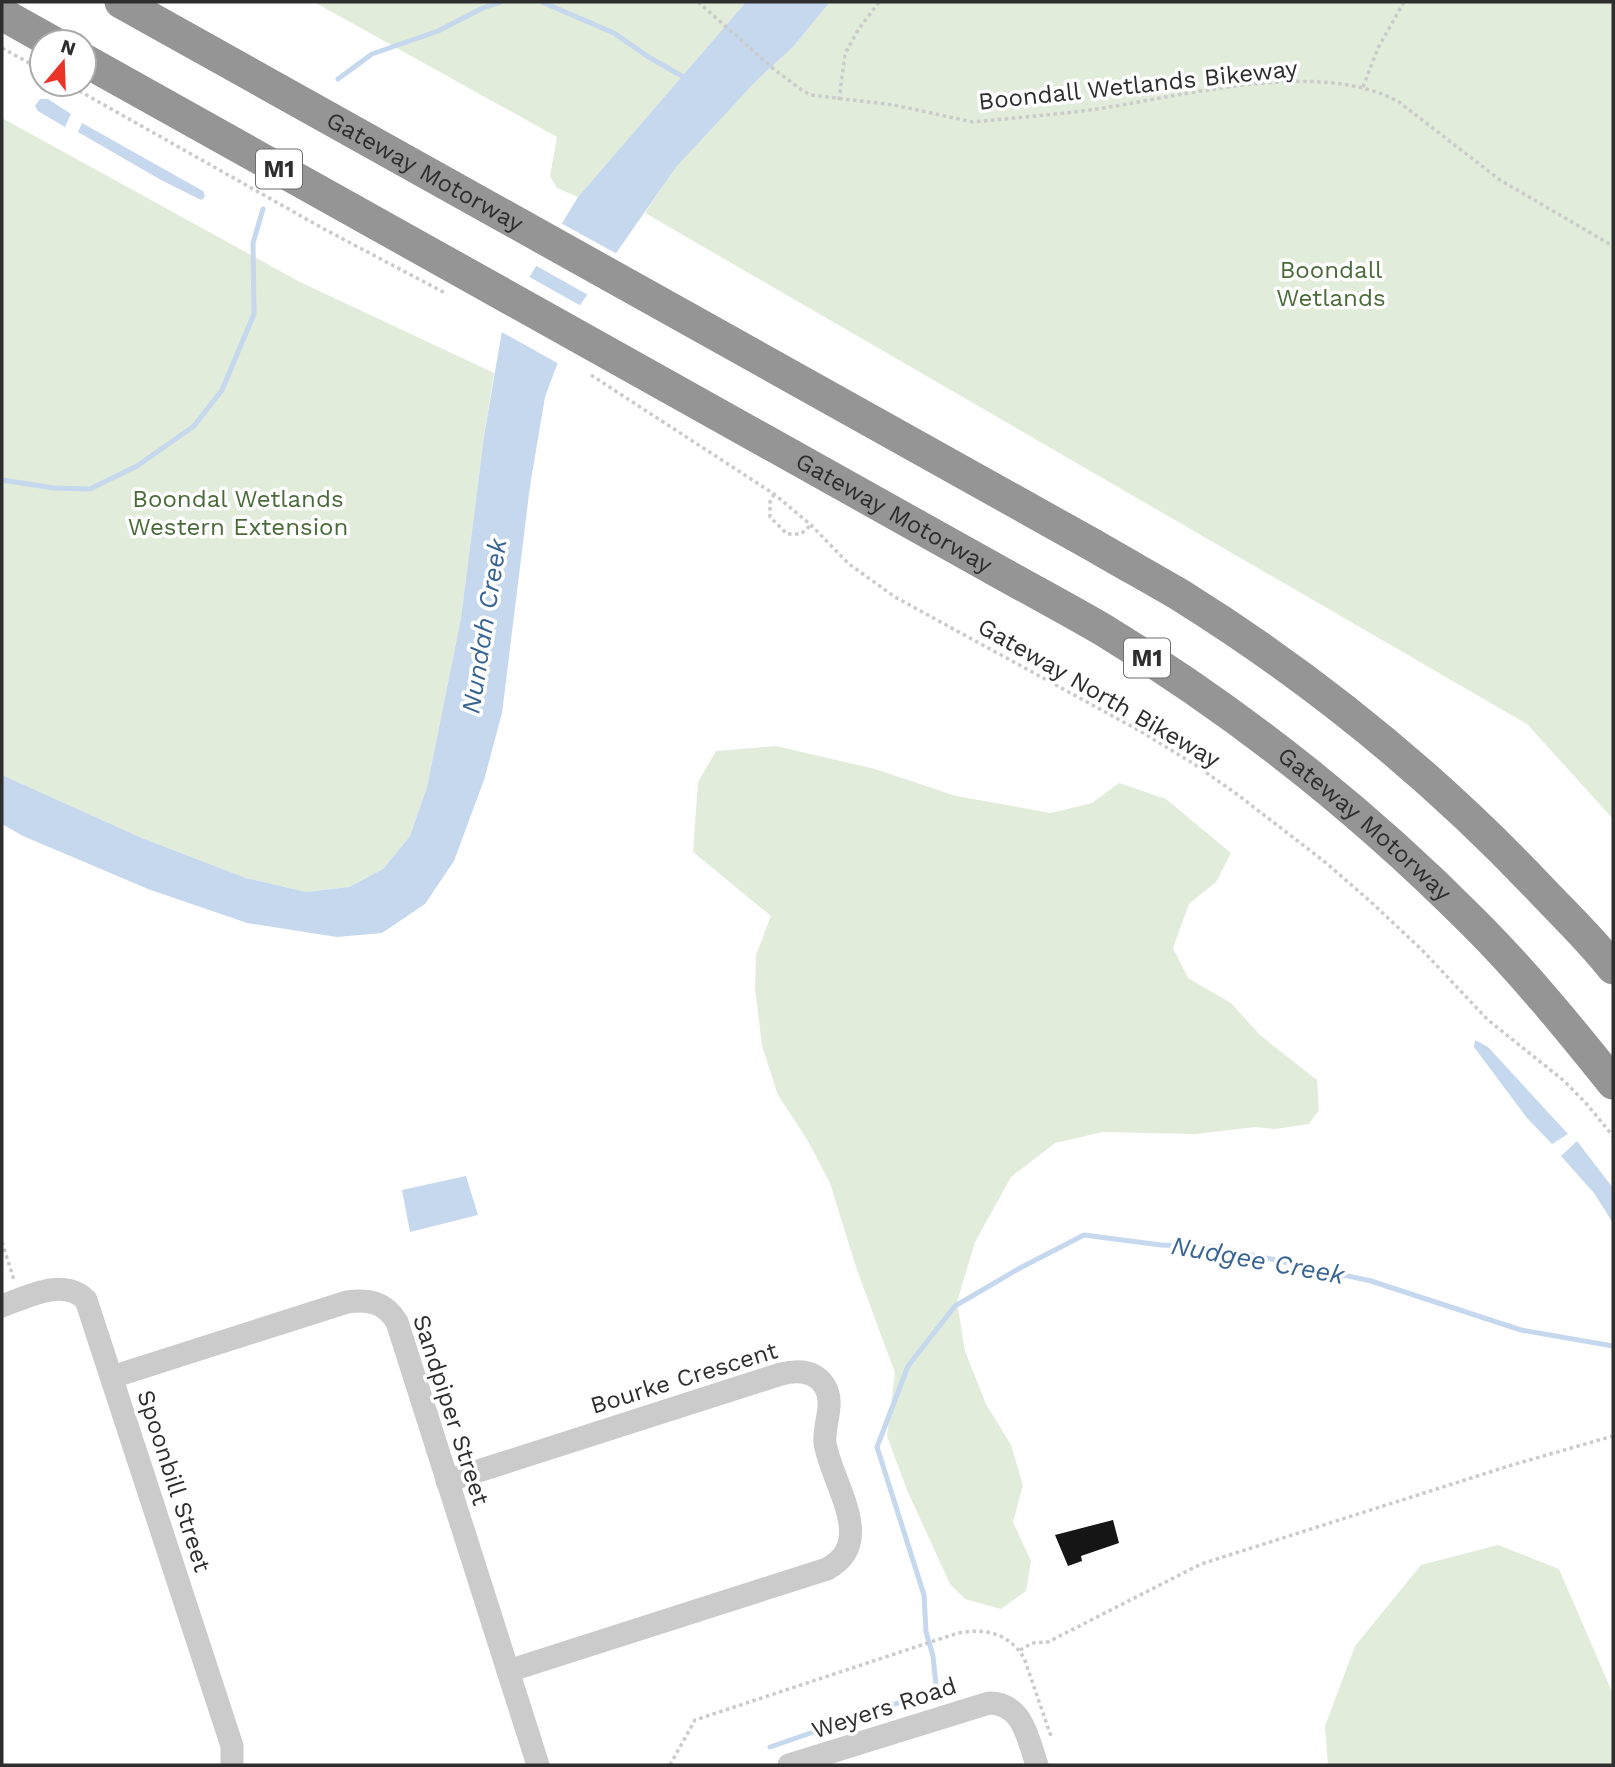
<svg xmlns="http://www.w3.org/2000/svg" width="1615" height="1767" font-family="'Work Sans',sans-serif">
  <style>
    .green { fill: #e1ecda }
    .water { fill: #c5d8ed }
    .pier { fill: #fff }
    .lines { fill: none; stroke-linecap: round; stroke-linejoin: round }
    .stream { stroke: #c5d8ed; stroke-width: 5 }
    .building { fill: #151515 }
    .path { stroke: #cbcbcb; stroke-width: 3.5; stroke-dasharray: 3.5 3.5; stroke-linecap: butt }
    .minor { stroke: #cbcbcb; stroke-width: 23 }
    .highway { stroke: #959595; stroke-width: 33 }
    .labels { text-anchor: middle; stroke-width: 7; stroke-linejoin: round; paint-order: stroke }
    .shield { fill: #fff; stroke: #6d6d6d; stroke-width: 2 }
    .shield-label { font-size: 23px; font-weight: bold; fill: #2e2e2e }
    .street-label { font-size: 24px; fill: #2e2e2e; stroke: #fff }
    .park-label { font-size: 24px; fill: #4a6b39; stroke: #fff }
    .water-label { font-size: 26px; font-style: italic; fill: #386493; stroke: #fff }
  </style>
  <rect width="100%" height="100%" fill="#fff"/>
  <!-- green -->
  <g class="green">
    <polygon points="314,2 746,2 578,197 557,188 550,176 557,137"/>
    <polygon points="830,2 1613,2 1613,819 1527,724 645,213 675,167 707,131 755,82 793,47"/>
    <polygon points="2,118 300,282 494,373 484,436 461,618 427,787 410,836 383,869 349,887 306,892 246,878 142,838 2,775"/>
    <polygon points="776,746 875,769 956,796 1051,813 1092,803 1119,783 1166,799 1231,853 1216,882 1189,904 1173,948 1188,978 1231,1003 1260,1035 1317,1080 1319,1110 1309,1124 1275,1129 1255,1127 1196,1134 1103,1132 1055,1143 1011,1177 975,1242 957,1302 965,1351 986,1404 1011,1445 1023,1485 1013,1522 1031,1561 1026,1591 1001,1609 965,1599 950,1584 907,1490 887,1436 895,1373 856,1267 830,1183 808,1141 778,1095 762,1046 755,988 756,955 771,916 693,852 698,782 716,751"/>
    <polygon points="1498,1545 1559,1569 1613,1694 1613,1765 1328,1765 1325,1726 1355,1646 1421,1565"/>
  </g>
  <!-- water -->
  <g class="water">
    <polygon points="746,2 830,2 793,47 755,82 676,167 578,308 545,397 530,486 502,713 484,780 454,861 425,904 382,933 337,937 247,923 148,889 23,836 2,824 2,775 142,838 246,878 306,892 349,887 383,869 410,836 427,787 461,618 484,436 502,331 513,304 578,197"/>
    <polygon points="40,99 48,99 71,114 65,127 38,111 35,106"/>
    <polygon points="82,123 203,191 205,197 201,200 161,180 78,132"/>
    <polygon points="1475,1040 1488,1047 1568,1134 1552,1144 1527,1118 1474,1047"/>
    <polygon points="1577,1141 1613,1188 1613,1223 1594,1193 1561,1156"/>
    <polygon points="466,1176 478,1215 410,1232 402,1190"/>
  </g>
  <!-- pier -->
  <g class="pier">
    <polygon points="559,222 619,255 590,296 533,264"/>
    <polygon points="526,275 583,307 561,365 498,330 510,303"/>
  </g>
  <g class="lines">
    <!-- stream -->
    <g class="stream">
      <polyline points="542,2 614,33 647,56 687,79"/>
      <polyline points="338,79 372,54 438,31 483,8 501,2"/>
      <polyline points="2,480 54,488 90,489 137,466 194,426 222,390 254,314 253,243 263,209"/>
      <polyline points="770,1747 933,1691 936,1685 933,1656 926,1632 924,1595 877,1447 908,1366 955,1306 1020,1268 1084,1235 1161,1245 1216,1247 1371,1281 1521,1330 1613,1346"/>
    </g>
  </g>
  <!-- building -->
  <polygon class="building" points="1113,1520 1119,1543 1081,1556 1082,1561 1068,1566 1055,1535"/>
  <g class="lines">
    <!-- path -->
    <g class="path">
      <path d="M698,2l77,68 28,21 8,4 83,10 79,17c39,-4 78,-7 117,-12 87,-12 229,-53 309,-8l101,78 113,66"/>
      <polyline points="2,48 42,70"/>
      <polyline points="67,84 324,229 447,294"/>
      <polyline points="1363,87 1378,48 1404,2"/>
      <polyline points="839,100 845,54 858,30 879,2"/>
      <polyline points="591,375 774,494 811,525 849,564 895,597 1140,731 1194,764 1238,795 1325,862 1371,902 1422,950 1488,1020 1563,1080 1585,1102 1613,1136"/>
      <polyline points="774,494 770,502 770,517 787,534 801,534 811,525"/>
      <polyline points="2,1242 14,1280"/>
      <polyline points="1020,1650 1032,1643 1048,1642 1201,1564 1512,1465 1613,1436"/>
      <path d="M670,1765l25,-45 263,-87c27,-5 51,0 66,25l28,81"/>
    </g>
    <!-- minor -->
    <g class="minor">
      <path d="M2,1306c25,-9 61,-29 84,-6l146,446v19"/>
      <path d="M112,1377l235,-75c22,-3 38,0 50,20l141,443"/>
      <path d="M447,1481l334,-107c16,-4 33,-4 43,11 12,18 -1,39 1,58 6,40 53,99 2,126l-319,102"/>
      <path d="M789,1765l200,-62c34,0 39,36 48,62"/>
    </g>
    <!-- highway -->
    <g class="highway">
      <path id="s1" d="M121,2l972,543c29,17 58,33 87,50 133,83 258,185 365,299 23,24 48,48 68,74"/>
      <polyline points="2,14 52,42"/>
      <path id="s2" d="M84,60l919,514c34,19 68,37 102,57 134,82 258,180 369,292 50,50 95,105 139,160"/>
    </g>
  </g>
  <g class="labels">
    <!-- shield labels -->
    <g class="shield">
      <rect x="256" y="149.5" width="46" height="39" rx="5"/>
      <rect x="1124" y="638.5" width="46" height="39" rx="5"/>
    </g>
    <g class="shield-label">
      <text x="279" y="177">M1</text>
      <text x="1147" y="666">M1</text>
    </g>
    <!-- street labels -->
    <g class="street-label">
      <text transform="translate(1138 85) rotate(-6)" y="8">Boondall Wetlands Bikeway</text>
      <text dy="8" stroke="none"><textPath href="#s1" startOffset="348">Gateway Motorway</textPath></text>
      <text dy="8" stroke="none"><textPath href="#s2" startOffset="928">Gateway Motorway</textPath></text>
      <text transform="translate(1099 693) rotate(30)" y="8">Gateway North Bikeway</text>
      <text dy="8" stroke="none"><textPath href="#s2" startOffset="1494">Gateway Motorway</textPath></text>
      <text transform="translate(684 1378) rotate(-17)" y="8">Bourke Crescent</text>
      <text transform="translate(451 1410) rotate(72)" y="8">Sandpiper Street</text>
      <text transform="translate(174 1481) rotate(72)" y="8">Spoonbill Street</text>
      <text transform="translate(884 1708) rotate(-18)" y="8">Weyers Road</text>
    </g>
    <!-- park labels -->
    <g class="park-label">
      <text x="1331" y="278">Boondall<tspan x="1331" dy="28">Wetlands</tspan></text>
      <text x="238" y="507">Boondal Wetlands<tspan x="238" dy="28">Western Extension</tspan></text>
    </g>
    <!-- water labels -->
    <g class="water-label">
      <text transform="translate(484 626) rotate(-81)" y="9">Nundah Creek</text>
      <text transform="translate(1258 1260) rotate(10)" y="9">Nudgee Creek</text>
    </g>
  </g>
  <!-- border -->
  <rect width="1615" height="1767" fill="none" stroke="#2e2e2e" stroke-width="7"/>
  <!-- north arrow -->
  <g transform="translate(63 63) rotate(19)"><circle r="33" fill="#ffffff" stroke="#ababab" stroke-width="2"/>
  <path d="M0-5L12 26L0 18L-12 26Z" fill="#ec3328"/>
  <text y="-10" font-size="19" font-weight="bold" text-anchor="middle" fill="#2e2e2e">N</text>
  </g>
</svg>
